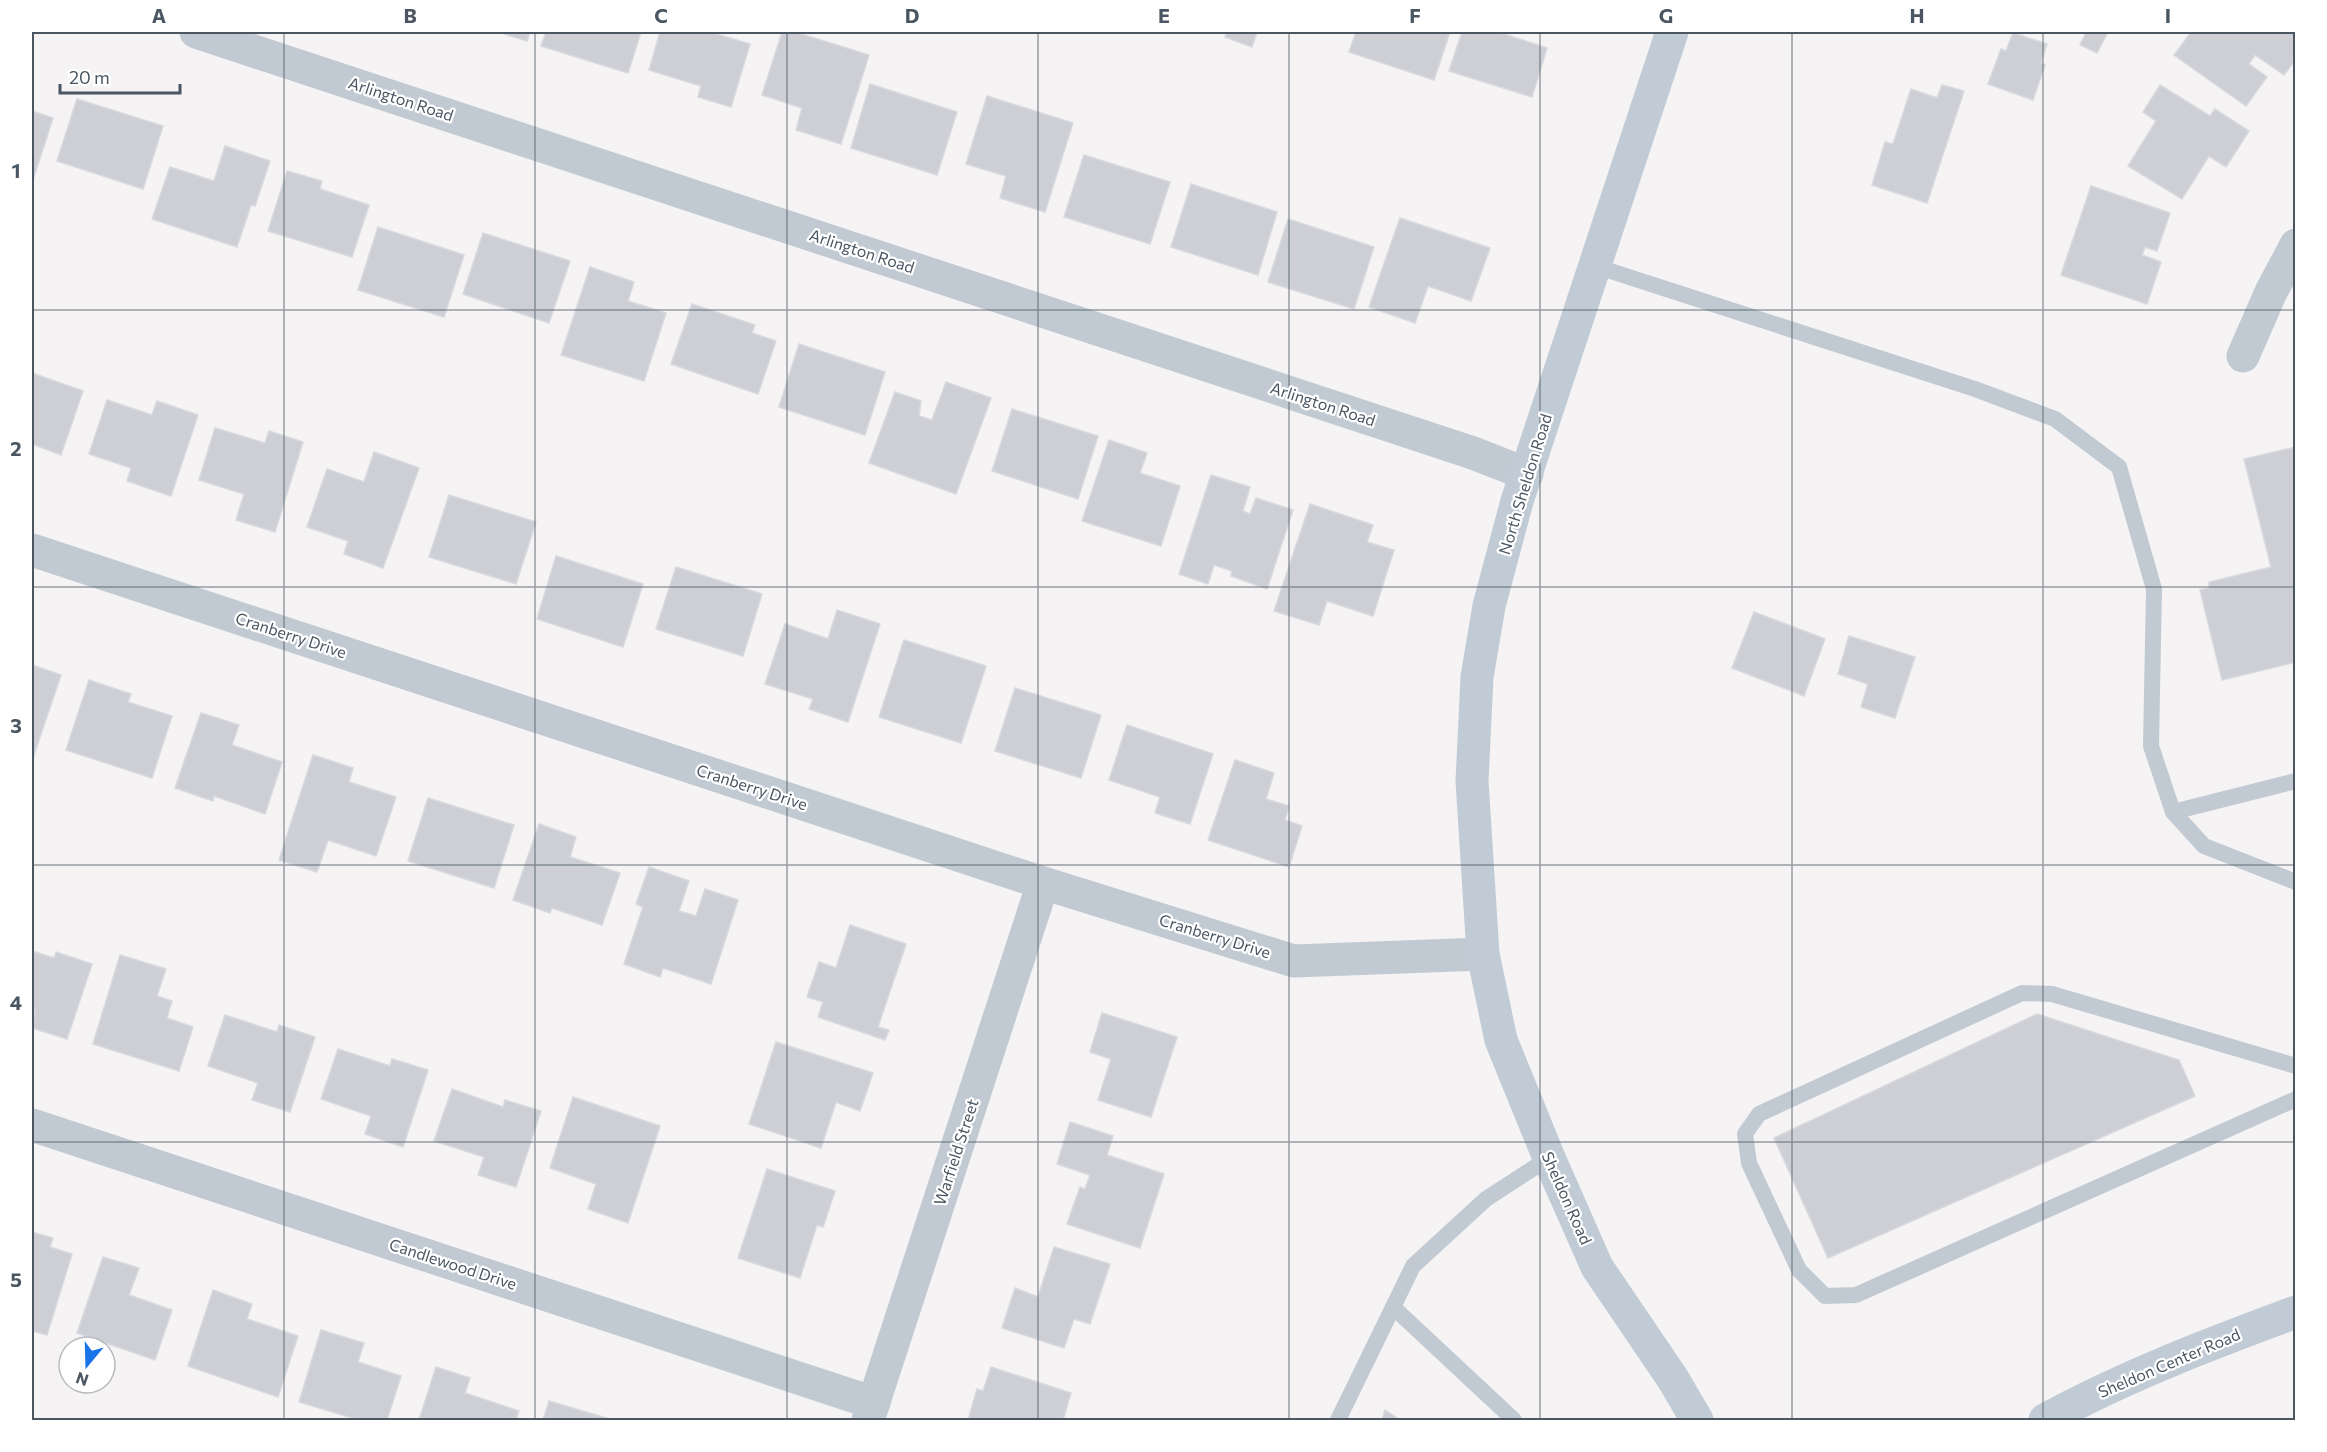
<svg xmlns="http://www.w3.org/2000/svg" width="2327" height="1452" font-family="Commissioner,sans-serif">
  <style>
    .building { fill: #cdcfd5; stroke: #d7d9de; stroke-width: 1.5 }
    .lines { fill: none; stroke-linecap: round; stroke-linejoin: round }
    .lane { stroke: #c1cad2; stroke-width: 16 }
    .street { stroke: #c1cad2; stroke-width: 33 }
    .secondary { stroke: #c1cbd6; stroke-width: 33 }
    .grid { fill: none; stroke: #4a5661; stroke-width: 1.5; stroke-opacity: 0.55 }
    .labels { text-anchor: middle; stroke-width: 4.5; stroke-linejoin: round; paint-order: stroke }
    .street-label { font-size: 16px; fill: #4a5661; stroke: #fff }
    .neatline { fill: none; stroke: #4a5661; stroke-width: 2 }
    .grid-label { font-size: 20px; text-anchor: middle; font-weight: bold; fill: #4a5661 }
  </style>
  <rect width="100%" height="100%" fill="#f5f3f3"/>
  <!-- building -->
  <g class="building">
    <polygon points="498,32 530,32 527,41"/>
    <polygon points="546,32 641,32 628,73 541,46"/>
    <polygon points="660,32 710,32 750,44 731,107 698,97 701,86 649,70"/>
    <polygon points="782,32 795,32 869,55 841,144 796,130 802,108 762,95"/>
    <polygon points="1227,32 1257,32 1252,47 1225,37"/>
    <polygon points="1356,32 1450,32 1434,80 1349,52"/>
    <polygon points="1462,32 1498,32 1547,48 1532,97 1449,71"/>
    <polygon points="2086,32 2108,32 2097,53 2080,45"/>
    <polygon points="2191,32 2290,32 2296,36 2296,59 2284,75 2255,55 2249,64 2267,77 2246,106 2174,55"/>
    <polygon points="2013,33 2047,44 2041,63 2045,65 2033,100 1988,84 2001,49 2006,51"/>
    <polygon points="870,84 957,112 937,175 851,148"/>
    <polygon points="1942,85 1964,91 1927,203 1872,185 1885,142 1893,144 1911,89 1937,98"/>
    <polygon points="2160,85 2210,116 2215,109 2249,131 2226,167 2209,156 2182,199 2128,166 2156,121 2143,112"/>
    <polygon points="987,96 1073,123 1045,212 1000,198 1006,176 966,164"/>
    <polygon points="77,99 163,126 143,189 57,161"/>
    <polygon points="32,111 53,118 33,180 32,180"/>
    <polygon points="225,146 270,161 255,206 251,205 237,247 152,219 170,167 214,181"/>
    <polygon points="1084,155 1170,182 1150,244 1064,217"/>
    <polygon points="287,171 322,181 320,189 369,205 352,257 268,231"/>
    <polygon points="1191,184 1277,212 1258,275 1171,247"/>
    <polygon points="2091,186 2170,213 2157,251 2145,247 2142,255 2161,262 2147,304 2061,275"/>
    <polygon points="1400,218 1490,248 1471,301 1428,286 1415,323 1369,307"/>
    <polygon points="1288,219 1374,247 1354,309 1268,282"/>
    <polygon points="378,227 464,255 444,317 358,290"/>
    <polygon points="483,233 570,261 549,323 463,294"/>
    <polygon points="590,267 634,282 628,301 666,313 644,381 561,355"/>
    <polygon points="692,304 755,325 752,333 776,341 758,394 671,364"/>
    <polygon points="799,344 885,372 865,435 779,407"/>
    <polygon points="32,373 83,391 61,455 32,444"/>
    <polygon points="946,382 991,398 956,494 869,463 895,392 921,401 919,416 932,420"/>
    <polygon points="107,400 152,415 157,401 198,415 171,496 127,481 131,468 89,454"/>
    <polygon points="1012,409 1098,436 1078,499 992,471"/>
    <polygon points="215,428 265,443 269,431 303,442 275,532 236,520 244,494 199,480"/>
    <polygon points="1109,440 1147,453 1140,473 1180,486 1161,546 1082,521"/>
    <polygon points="2296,447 2296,662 2222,680 2200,590 2209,588 2209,582 2271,567 2244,459"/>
    <polygon points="374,452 419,468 383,568 344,554 348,541 307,527 327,469 364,482"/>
    <polygon points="1211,475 1250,487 1243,511 1250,514 1256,498 1293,510 1267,589 1231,576 1232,571 1214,565 1208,584 1179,574"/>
    <polygon points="449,495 536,522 516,584 429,557"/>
    <polygon points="1310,504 1373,525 1367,542 1394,550 1373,616 1327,601 1319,625 1274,611"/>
    <polygon points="556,556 643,584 623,647 537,619"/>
    <polygon points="676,567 762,594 743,656 656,629"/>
    <polygon points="837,610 880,624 848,722 809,709 813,699 765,684 785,624 828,639"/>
    <polygon points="1754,612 1825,639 1804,696 1732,668"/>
    <polygon points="1849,636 1915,657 1895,718 1861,707 1868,684 1838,674"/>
    <polygon points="904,640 986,666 961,743 879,717"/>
    <polygon points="32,665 61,675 33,758 32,757"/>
    <polygon points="89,680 131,694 128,702 172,716 152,778 66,750"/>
    <polygon points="1015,688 1101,715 1081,778 995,751"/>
    <polygon points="201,713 239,725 232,745 282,762 265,814 214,796 213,801 175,788"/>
    <polygon points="1127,725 1213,754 1190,824 1155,813 1160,797 1109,780"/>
    <polygon points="313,755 353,768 349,782 396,797 376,856 328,840 317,872 279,860"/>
    <polygon points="1235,760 1274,773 1266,799 1289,806 1285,820 1302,826 1289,867 1208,840"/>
    <polygon points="428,798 514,825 494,888 408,861"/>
    <polygon points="539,824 576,837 570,857 620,873 602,925 552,908 550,913 513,900"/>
    <polygon points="649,867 689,881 679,911 696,916 705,889 738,900 711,984 663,968 660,977 624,964 643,907 636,904"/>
    <polygon points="850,925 906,944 878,1027 889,1030 885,1040 818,1017 823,1002 807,997 819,962 836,968"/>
    <polygon points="32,951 54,958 56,952 92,964 67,1039 32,1028 35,1009 32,1008"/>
    <polygon points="120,955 166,969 157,996 172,1001 167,1018 193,1027 179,1071 93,1044"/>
    <polygon points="1102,1013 1177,1037 1151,1117 1098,1100 1111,1059 1090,1052"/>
    <polygon points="2037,1014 2179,1060 2195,1096 1828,1258 1774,1138"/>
    <polygon points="225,1015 277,1032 279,1025 315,1037 290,1112 252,1100 258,1083 208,1066"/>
    <polygon points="776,1042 873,1073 860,1111 836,1102 821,1148 749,1124"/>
    <polygon points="338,1049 390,1066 392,1059 428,1070 403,1147 365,1134 371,1116 321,1099"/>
    <polygon points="452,1089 503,1107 505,1100 541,1111 516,1187 478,1175 484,1157 434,1141"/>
    <polygon points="573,1097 660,1126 628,1223 588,1209 596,1184 550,1168"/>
    <polygon points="1070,1122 1113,1136 1107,1155 1164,1174 1140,1248 1067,1224 1080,1187 1085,1189 1090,1175 1057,1164"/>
    <polygon points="767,1169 835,1191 823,1227 817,1225 800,1278 738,1258"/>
    <polygon points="32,1232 53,1238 50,1247 72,1254 47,1335 32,1331"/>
    <polygon points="1054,1247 1110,1264 1090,1324 1074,1319 1064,1348 1002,1328 1015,1288 1038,1297"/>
    <polygon points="103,1257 139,1268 129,1295 172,1310 155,1360 77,1333"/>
    <polygon points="213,1290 252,1304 247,1319 298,1336 278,1397 188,1366"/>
    <polygon points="321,1330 364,1343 358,1362 401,1376 387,1420 359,1420 299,1402"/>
    <polygon points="436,1367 470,1378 465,1393 519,1411 516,1420 419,1420"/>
    <polygon points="991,1367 1071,1393 1063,1420 968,1420 977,1389 983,1391"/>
    <polygon points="549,1401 613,1420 543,1420"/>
    <polygon points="1385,1410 1400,1420 1382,1420"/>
  </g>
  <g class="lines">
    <!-- lane -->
    <g class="lane">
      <polyline points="1595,266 1975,389 2055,419 2119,467 2154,589 2151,746 2173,812 2204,846 2296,882"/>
      <polyline points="2173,812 2296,781"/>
      <polyline points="2296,1066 2052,994 2022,993 1759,1114 1745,1134 1749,1163 1799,1270 1825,1296 1856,1295 2296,1099"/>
      <polyline points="1393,1307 1514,1420"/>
      <polyline points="1338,1420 1413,1266 1486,1199 1549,1158"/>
    </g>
    <!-- street -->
    <g class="street">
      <polyline points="196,32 1473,453 1527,474"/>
      <polyline points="2243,356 2271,292 2296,245"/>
      <polyline points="32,550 1043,883 1294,961 1483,954"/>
      <polyline points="32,1125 874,1403"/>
      <polyline points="868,1420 1043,883"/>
    </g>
    <!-- secondary -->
    <g class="secondary">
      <polyline points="1672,32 1517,501 1489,606 1477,677 1472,781 1483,954 1501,1040 1549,1158 1597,1267 1673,1379 1697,1420"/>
      <path d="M2045,1420c80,-44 165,-76 251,-108"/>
    </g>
  </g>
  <!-- grid -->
  <path class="grid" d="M284,32v1388M535,32v1388M787,32v1388M1038,32v1388M1289,32v1388M1540,32v1388M1792,32v1388M2043,32v1388M32,310h2264M32,587h2264M32,865h2264M32,1142h2264"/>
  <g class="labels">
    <!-- street labels -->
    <g class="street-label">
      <text transform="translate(401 99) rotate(18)" y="6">Arlington Road</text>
      <text transform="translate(862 251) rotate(18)" y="6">Arlington Road</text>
      <text transform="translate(1323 404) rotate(18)" y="6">Arlington Road</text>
      <text transform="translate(1525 484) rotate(-73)" y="6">North Sheldon Road</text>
      <text transform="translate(291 635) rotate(18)" y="6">Cranberry Drive</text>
      <text transform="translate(752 787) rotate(18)" y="6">Cranberry Drive</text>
      <text transform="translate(1215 936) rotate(17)" y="6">Cranberry Drive</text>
      <text transform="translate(956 1152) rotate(-72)" y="6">Warfield Street</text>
      <text transform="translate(1567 1198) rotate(66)" y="6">Sheldon Road</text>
      <text transform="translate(453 1264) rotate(18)" y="6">Candlewood Drive</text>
      <text transform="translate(2169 1363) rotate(-23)" y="6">Sheldon Center Road</text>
    </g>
  </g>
  <!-- border -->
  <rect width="2327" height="1452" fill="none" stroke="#ffffff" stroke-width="66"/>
  <!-- north arrow -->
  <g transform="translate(87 1365) rotate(199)"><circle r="28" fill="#ffffff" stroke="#b7bbc0" stroke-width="1.5"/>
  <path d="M0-4.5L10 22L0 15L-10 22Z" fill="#1a73e8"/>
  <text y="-9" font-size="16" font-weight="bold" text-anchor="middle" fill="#4a5661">N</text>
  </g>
  <!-- scale -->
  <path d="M60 84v9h120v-9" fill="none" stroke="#4a5661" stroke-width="3"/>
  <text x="69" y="84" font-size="18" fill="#4a5661" stroke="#ffffff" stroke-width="4.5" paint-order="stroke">20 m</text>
  <rect x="33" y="33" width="2261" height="1386" class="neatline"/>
  <g class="grid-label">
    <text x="159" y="23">A</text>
    <text x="410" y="23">B</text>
    <text x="661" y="23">C</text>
    <text x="912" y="23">D</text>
    <text x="1164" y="23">E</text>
    <text x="1415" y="23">F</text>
    <text x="1666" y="23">G</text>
    <text x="1917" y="23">H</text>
    <text x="2168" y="23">I</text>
    <text x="16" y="178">1</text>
    <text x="16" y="456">2</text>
    <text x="16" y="733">3</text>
    <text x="16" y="1010">4</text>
    <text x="16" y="1287">5</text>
  </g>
</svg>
